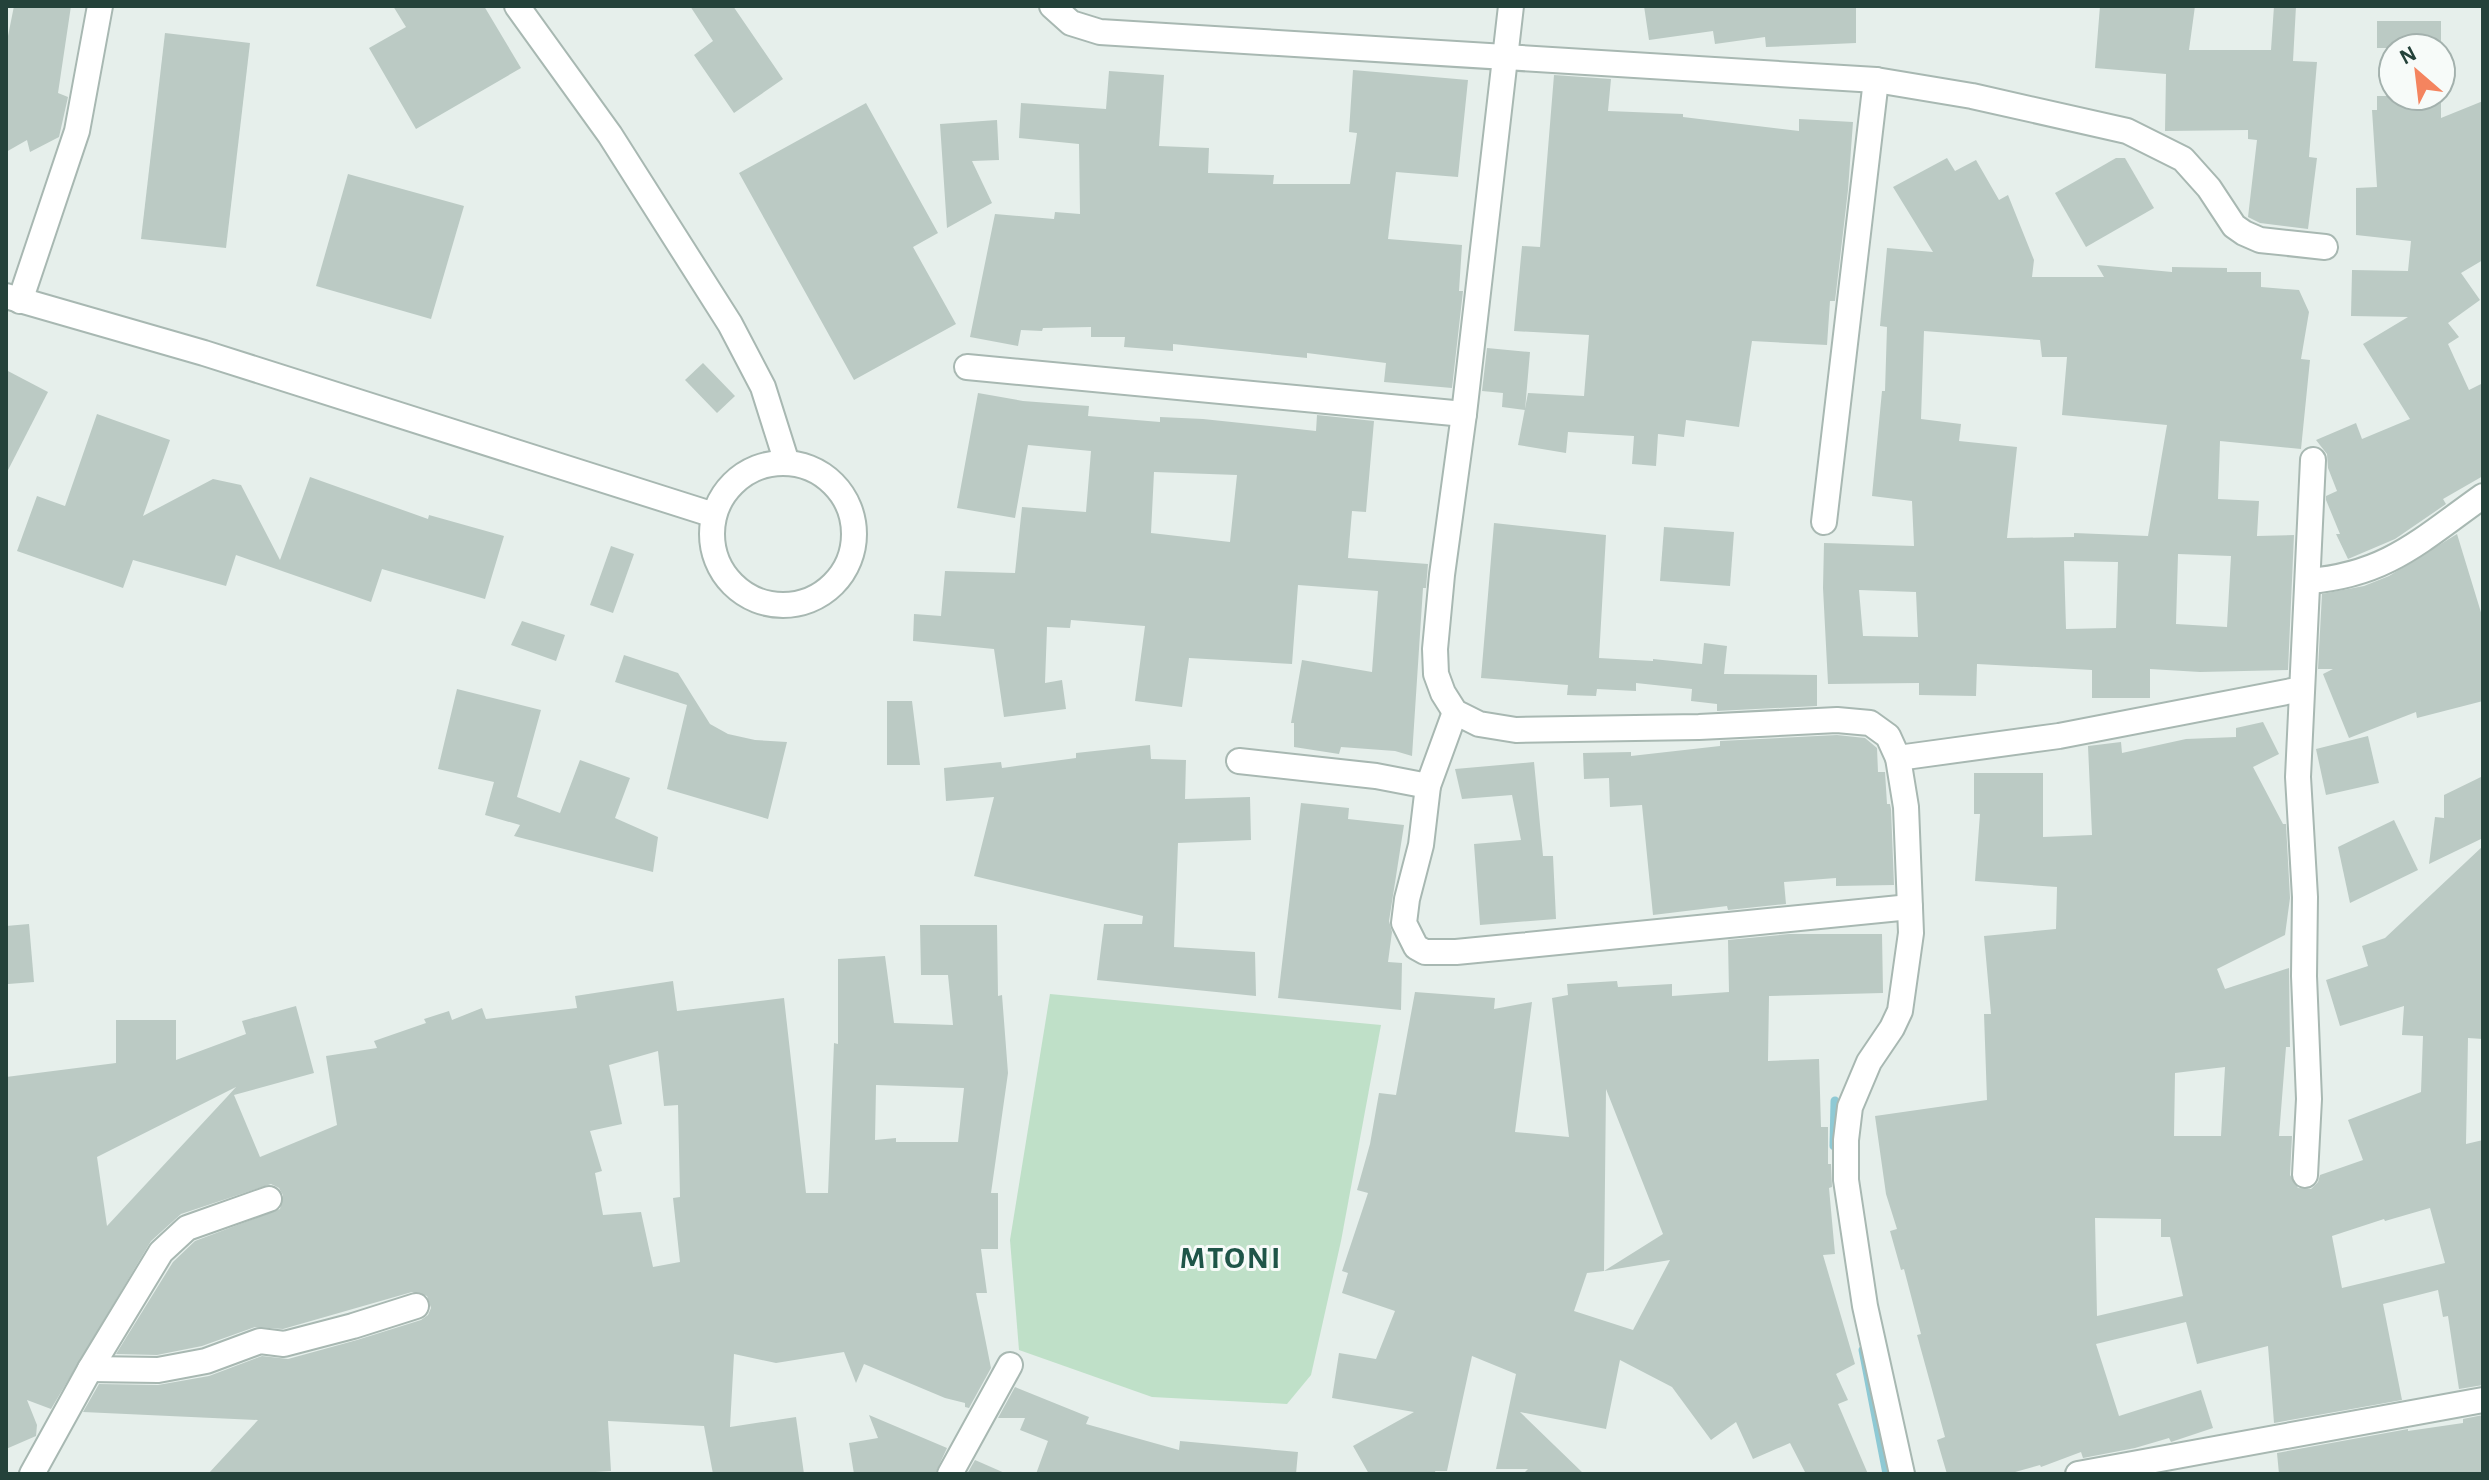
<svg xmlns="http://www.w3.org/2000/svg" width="2489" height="1480" font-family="'Alegreya Sans',sans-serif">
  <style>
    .green { fill: #bfe0c8 }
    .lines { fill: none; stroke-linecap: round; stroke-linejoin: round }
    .stream { stroke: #8ec9d4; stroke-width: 9 }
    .building { fill: #bbcac4; fill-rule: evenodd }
    .minor-casing { stroke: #a8b8b2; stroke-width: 28 }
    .minor { stroke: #fff; stroke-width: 24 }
    .labels { text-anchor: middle; stroke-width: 6; stroke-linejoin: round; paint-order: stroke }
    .district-label { font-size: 32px; font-weight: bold; letter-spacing: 2px; fill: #1f5548; stroke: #f7fbf9 }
  </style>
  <rect width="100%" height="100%" fill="#e6efeb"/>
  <!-- green -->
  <polygon class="green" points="1050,994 1381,1025 1341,1241 1311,1375 1287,1404 1152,1397 1019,1350 1010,1240"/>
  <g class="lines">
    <!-- stream -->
    <g class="stream">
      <polyline points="1834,1146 1835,1101"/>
      <polyline points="1863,1350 1887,1474"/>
    </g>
  </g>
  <!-- building -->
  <g class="building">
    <polygon points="14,6 71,6 58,93 68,97 59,137 30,152 27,140 6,152 6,46"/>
    <polygon points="393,6 484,6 521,68 416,129 369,48 406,27"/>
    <polygon points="690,6 733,6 783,79 734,113 694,55 713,41"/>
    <polygon points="1644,6 1856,6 1856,43 1766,47 1765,37 1715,44 1713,31 1649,40"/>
    <polygon points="2100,6 2195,6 2189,50 2271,50 2274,6 2296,6 2293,61 2317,62 2309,157 2317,158 2308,229 2260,223 2248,217 2257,140 2248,139 2248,130 2165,131 2166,74 2095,68"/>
    <rect x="2377" y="21" width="64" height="27"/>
    <polygon points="165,33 250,43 226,248 141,239"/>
    <polygon points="1353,70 1468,80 1458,177 1396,172 1388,239 1462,245 1459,291 1463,291 1452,388 1384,382 1386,363 1307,353 1307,358 1173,344 1173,351 1124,347 1125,337 1091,337 1091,327 1043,328 1042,331 1021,330 1018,346 970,337 995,214 1054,219 1055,212 1080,214 1079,144 1019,138 1021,103 1106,109 1109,71 1164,75 1159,146 1209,148 1208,173 1274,175 1273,184 1350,184 1357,133 1349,132"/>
    <polygon points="1554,75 1611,79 1608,111 1683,114 1683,117 1799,131 1799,119 1853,122 1848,190 1835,301 1830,301 1827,345 1752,341 1739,427 1686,420 1684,437 1658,434 1656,466 1632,464 1634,436 1568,432 1566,453 1518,445 1528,393 1584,396 1589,335 1514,331 1522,246 1540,247"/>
    <polygon points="2377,96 2441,96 2441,118 2483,101 2483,260 2461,273 2480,300 2448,323 2459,337 2448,344 2469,390 2483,383 2483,476 2443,499 2446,504 2395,539 2348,559 2336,534 2340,534 2326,500 2326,496 2337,491 2328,468 2327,454 2316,440 2356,423 2362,439 2410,419 2363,344 2408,317 2351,316 2352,270 2408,271 2411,241 2356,235 2356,188 2377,187 2372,110 2377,110"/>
    <polygon points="866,103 938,233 913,247 956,324 854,380 739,173"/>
    <polygon points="997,120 999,160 972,161 992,203 947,228 940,124"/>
    <path d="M1947,158l8,13 21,-11 23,40 9,-5 26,65 -2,17h72l-7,-12 75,7v-5l55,1v4h34v15l38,3 10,22 -8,47 9,1 -9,89 -81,-8 -2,58 41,2 -2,35 37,-1 -6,135 -88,2 -50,-3v29h-58v-28l-115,-6 -1,32 -57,-1v-12l-91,1 -5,-96 1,-45 90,3 -2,-45 -40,-5 10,-105h3l2,-64 -7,-1 7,-78 46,4 -40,-65zM1924,331l116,9 2,17h25l-5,58 105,10 -19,111 -74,-3v4l-67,1 10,-91 -58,-6 2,-17 -40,-5zM2178,554l53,2 -4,71 -51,-3zM2064,561l54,1 -2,66 -50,1zM1859,590l57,2 2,45 -55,-1z"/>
    <polygon points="2116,158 2125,158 2154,208 2086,247 2055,193"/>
    <polygon points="348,174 464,206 431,319 316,286"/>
    <polygon points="1487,348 1530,352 1525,410 1502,407 1503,393 1482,391"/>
    <polygon points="703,363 735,396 717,413 685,380"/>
    <polygon points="6,370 48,392 6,474"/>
    <path d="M978,393l45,8 66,5 -1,10 72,6v-5l43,2 113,12 1,-16 57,6 -8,91 -14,-1 -4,47 80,6 -2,24h-3l-11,168 -17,-5 -54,-4 -2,7 -45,-7v-24h-3l11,-63 70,12 6,-81 -80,-6 -6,79 -103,-6 -7,49 -47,-6 10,-75 -74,-6 -1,8 -23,-1 -2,56 17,-3 4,29 -62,8 -10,-68 -81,-8 1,-27 27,2 4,-45 70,2 7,-66 64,5 5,-61 -63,-6 -13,73 -58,-10zM1154,472l83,3 -7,67 -79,-9z"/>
    <polygon points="97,414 170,440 143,516 213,479 241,485 280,560 310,477 428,519 429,515 504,536 485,599 382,569 371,602 236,555 226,586 133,560 123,588 17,551 37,496 65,506"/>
    <polygon points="1494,523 1606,535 1599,658 1653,661 1653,659 1702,664 1704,643 1727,646 1724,674 1817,675 1817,706 1717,711 1717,704 1691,701 1692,689 1636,683 1636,691 1597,689 1596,696 1567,695 1568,685 1481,678"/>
    <polygon points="1664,527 1734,532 1730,586 1660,581"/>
    <polygon points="2457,534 2483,619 2483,701 2417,718 2416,712 2349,738 2323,674 2333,669 2318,669 2322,594 2364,586 2389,576"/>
    <polygon points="611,546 634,554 613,613 590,605"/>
    <polygon points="522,621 565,635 556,661 511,645"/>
    <polygon points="624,655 678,673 710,724 728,734 755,740 787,742 768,819 667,789 687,705 615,682"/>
    <polygon points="457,689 541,710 517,797 560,813 580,760 630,778 615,818 658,837 653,872 514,836 520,825 485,815 494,782 438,769"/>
    <polygon points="887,701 912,701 920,765 887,765"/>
    <path d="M2263,722l16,32 -26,13 30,57h3l4,74 -5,37 -68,34 8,20 64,-21 1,79h-4l-7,89h13l-2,39 8,13 13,1 7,-7 2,-7 43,-15 -15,-40 73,-28 2,-56 -21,-1 2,-29 -64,20 -14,-46 42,-14 -6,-20 23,-8 98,-92v193l-15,-1 -2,106 17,-4v245l-24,4 -11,-73 -5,1 -5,-27 -55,14 19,96 -128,23 -6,-77 -71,18 -11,-42 -90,22 23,72 82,-26 12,38 -42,14 -2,-4 -34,10 -52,10 -2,-6 -40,15 -1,-2 -32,9h-61l-10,-34 8,-3 -28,-102 4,-1 -17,-65 -3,1 -11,-39 7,-2 -11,-35 -11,-78 112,-16 -3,-86h7l-7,-78 72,-7 1,-42 -82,-6 5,-67h-6v-41h69v64l49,-2 -4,-89 33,-4 1,11 64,-14 50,-2v-9zM2225,1067l-4,69h-47l1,-63zM2430,1208l15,55 -103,25 -10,-52 52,-17 1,2zM2095,1218l66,1v18h9l13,59 -86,20z"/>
    <polygon points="1837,735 1865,738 1877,748 1878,772 1885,772 1887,804 1890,804 1891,809 1894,885 1836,886 1836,878 1784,882 1786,904 1728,910 1727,906 1653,915 1642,805 1610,807 1609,778 1584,779 1583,753 1631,752 1631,756 1720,746 1720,741"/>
    <polygon points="2368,736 2379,783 2326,795 2316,749"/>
    <polygon points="1150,745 1151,759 1186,760 1185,799 1250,797 1251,840 1178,843 1174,947 1255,952 1256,996 1097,980 1104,924 1142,924 1143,916 974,876 994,797 946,801 944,768 1001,762 1002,768 1076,758 1076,753"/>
    <polygon points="1534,762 1543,856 1553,856 1556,919 1480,925 1474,844 1521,840 1512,795 1462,799 1455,769"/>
    <polygon points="2483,776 2483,838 2429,864 2435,817 2444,818 2444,795"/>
    <polygon points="1301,803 1349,808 1348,819 1404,825 1389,921 1392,932 1388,962 1402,963 1401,1010 1278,998"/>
    <polygon points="2394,820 2418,870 2350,903 2338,847"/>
    <polygon points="29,924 34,982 8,984 6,926"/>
    <path d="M920,925h77l1,71 4,-1 6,78 -17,120h7v56h-17l6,44h-11l15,75 -22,40 -4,-1v-4l-20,-5 -81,-34 -8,19 -12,-31 -68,11 -42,-9 -4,73 66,-10 8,57h-91l-9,-48 -96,-5 3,50 -47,3h-356l50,-54 -175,-8 16,-28 59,1 51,-9 53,-20 26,3 69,-19 64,-20 7,-5 3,-7 -4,-12 -15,-4 -129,37 -28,-2 -53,19 -45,9 -41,-1 57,-92 22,-21 85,-32 3,-14 -4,-7 -8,-4 -90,30 -30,27 -100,168 -24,-9 10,25 -1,11 -30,13v-372l110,-14v-43h60v40l70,-26 -4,-13 54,-15 18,67 -80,22 26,62 77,-32 -11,-69 51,-8 -3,-7 52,-18 -2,-4 25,-8 3,9 30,-12 4,11 91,-11 -2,-12 98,-15 4,30 107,-13 22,195h22l6,-150 4,1v-85l47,-3 9,67 59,2 -5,-50h-27zM658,1051l6,55 14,-1 2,92 -7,1 7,64 -27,5 -12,-55 -38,3 -8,-42 7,-2 -12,-40 32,-7 -13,-59zM876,1085l88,3 -6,54h-62v-4l-21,2zM236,1087l-10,11 -119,128 -10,-69z"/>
    <path d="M1789,934h93l1,59 -114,3 -1,65 51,-2 2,68h7v37h3l1,23 -3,1 6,66 -12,1 32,109 -19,10 12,26 -10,4 30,70h-62l-16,-31 -37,16 -17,-37 -25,18 -39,-53 -52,-27 -14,69 -86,-17 64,62h-61l5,-5h-32l20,-95 -44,-18 -25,115h-12l1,3h-67l-16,-28 61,-34 -82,-14 7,-45 37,6 19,-48 -53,-18 6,-20 -6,-2 26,-78 -11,-3 13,-46 9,-51 17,2 19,-103 80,6 -1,11 38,-7 -17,130 54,5 -17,-139 16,-3 -1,-11 50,-3 1,6 54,-3v12l57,-4 -1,-52zM1606,1089l57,145 -59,37 66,-11 -37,70 -59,-19 13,-38 17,-2z"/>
    <polygon points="1015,1387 1089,1417 1086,1424 1179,1450 1180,1441 1298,1452 1296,1474 1036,1474 1048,1441 1020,1430 1025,1418 998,1418"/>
    <polygon points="869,1415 947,1448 935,1474 854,1474 849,1443 878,1438"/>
    <polygon points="2483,1415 2483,1474 2279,1474 2277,1453 2408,1429 2408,1431 2463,1423 2463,1419"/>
    <polygon points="975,1460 1007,1474 967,1474"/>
  </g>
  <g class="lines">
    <!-- minor casing -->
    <g class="minor-casing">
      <g id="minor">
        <polyline points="517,6 610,135 730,324 763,387 787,463"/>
        <polyline points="1052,6 1071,23 1100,32 1876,80 1972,96 2127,131 2183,159 2209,188 2234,226 2244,233 2260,240 2325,247"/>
        <polyline points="1511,6 1464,414 1442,575 1435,649 1436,674 1443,693 1455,712 1479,724 1516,730 1699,727 1837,720 1870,723 1888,736 1898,758 1906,807 1911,933 1900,1011 1892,1028 1869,1062 1850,1107 1846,1140 1846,1180 1865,1306 1902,1474"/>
        <polyline points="6,296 204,353 714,515"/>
        <polyline points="20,301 77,131 100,6"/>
        <polyline points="967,367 1464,414"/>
        <circle cx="783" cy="534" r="71"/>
        <polyline points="1824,522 1876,80"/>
        <path d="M2308,581c79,-6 114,-42 175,-85"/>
        <polyline points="1455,712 1428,786 1421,845 1407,899 1404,923 1416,947 1425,952 1456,952 1518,946 1910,907"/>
        <polyline points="1898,758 2059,736 2302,689"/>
        <polyline points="1239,761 1376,776 1428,786"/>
        <polyline points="2305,1175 2309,1099 2304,976 2305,897 2298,777 2313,460"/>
        <polyline points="90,1369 158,1370 206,1361 260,1341 284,1344 353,1326 416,1306"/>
        <polyline points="32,1474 90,1369 161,1252 187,1228 269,1199"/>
        <polyline points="950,1474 1010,1365"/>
        <polyline points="2078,1474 2483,1400"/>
      </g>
    </g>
    <!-- minor -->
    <use href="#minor" class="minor"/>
  </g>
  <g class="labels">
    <!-- district labels -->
    <g class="district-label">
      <text x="1231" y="1268">MTONI</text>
    </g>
  </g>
  <!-- border -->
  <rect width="2489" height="1480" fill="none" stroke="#24423a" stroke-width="16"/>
  <!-- north arrow -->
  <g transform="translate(2417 72) rotate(332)"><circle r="38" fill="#f7fbf9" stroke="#a3b1ad" stroke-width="2"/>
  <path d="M0-6L14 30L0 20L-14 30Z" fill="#f4845f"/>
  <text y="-12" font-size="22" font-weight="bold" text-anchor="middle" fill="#24423a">N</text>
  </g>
</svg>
